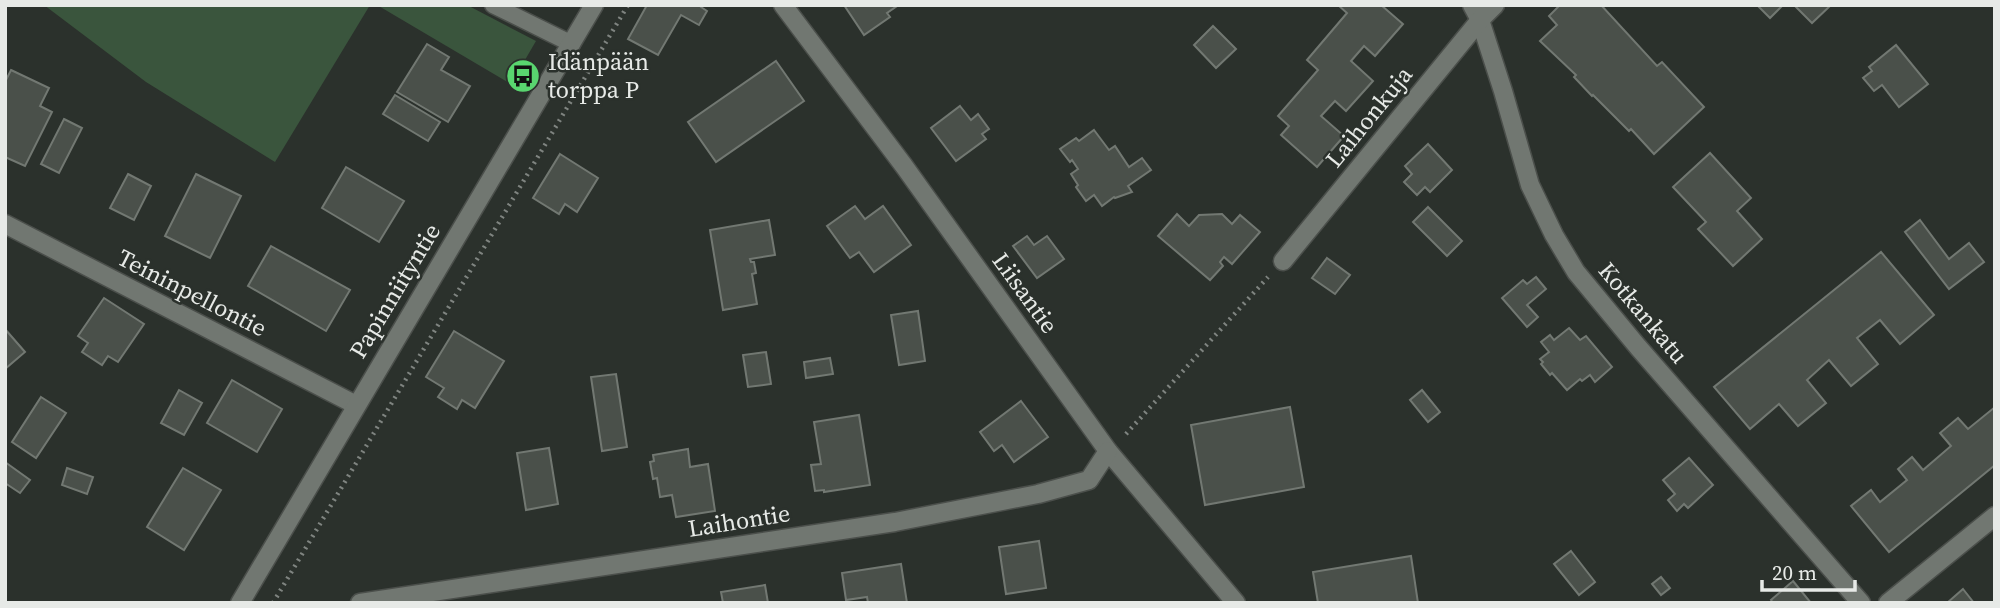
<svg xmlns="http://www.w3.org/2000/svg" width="2000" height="608" font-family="'Source Serif 4',serif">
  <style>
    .green { fill: #3a553d }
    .building { fill: #4a504a; stroke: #727872; stroke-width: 2 }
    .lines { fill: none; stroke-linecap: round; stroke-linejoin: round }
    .service-casing { stroke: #4b4f4b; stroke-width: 19 }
    .minor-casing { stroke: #4b4f4b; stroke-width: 21 }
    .tertiary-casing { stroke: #4b4f4b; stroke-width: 21 }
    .path { stroke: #7f8480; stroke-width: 4.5; stroke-dasharray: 2 5; stroke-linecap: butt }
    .service { stroke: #717771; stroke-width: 16 }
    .minor { stroke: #717771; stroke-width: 18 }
    .tertiary { stroke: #717771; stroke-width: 18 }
    .labels { text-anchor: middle; stroke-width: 5; stroke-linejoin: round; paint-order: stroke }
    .poi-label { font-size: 24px; fill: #e7eae7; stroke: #2b312c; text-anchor: start }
    .street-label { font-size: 24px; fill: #e7eae7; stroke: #2b312c }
  </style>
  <rect width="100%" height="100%" fill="#2b312c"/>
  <!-- green -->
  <g class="green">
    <polygon points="44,5 370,5 275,162 146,82"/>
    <polygon points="377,5 467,5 536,41 511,84"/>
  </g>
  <!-- building -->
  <g class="building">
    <polygon points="647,5 702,5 701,7 707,11 699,25 681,15 658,55 628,39"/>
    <polygon points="844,5 896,5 897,6 887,13 890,17 864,35"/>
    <polygon points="1338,5 1381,5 1403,24 1375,56 1364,46 1351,61 1373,81 1346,111 1335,101 1321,116 1344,136 1317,167 1281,135 1289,126 1278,116 1318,70 1307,60 1347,13"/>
    <polygon points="1560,5 1601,5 1657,66 1662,62 1704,107 1654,154 1631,129 1629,131 1593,95 1592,96 1574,77 1576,75 1540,41 1557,25 1549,16"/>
    <polygon points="1757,5 1783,5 1770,18"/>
    <polygon points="1794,5 1831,5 1812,23"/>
    <polygon points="1213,26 1236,49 1216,68 1194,45"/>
    <polygon points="427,44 449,57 441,70 470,86 448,122 397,92"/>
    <polygon points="1896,45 1928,84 1899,107 1882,85 1874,91 1863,78 1872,71 1869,67"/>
    <polygon points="776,61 804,101 716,162 688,122"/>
    <polygon points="11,70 49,88 40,106 52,112 25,166 5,157 5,82"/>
    <polygon points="395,95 440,122 428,141 383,114"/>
    <polygon points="960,106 971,120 978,114 989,129 982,134 986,139 956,161 931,128"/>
    <polygon points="64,119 82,128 59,173 41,164"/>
    <polygon points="1094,130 1109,150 1115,146 1129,167 1142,158 1151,170 1128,186 1132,192 1115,198 1114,197 1102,206 1094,195 1086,201 1076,187 1078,185 1071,174 1078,169 1072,160 1070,162 1060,149 1076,138 1079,141"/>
    <polygon points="1428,144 1452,170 1430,192 1425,187 1417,195 1404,182 1412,174 1405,166"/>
    <polygon points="1710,153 1751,198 1737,211 1762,239 1733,266 1698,229 1706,222 1673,187"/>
    <polygon points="560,154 598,178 577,212 565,204 559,214 533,198"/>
    <polygon points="346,167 404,201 379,242 322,208"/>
    <polygon points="128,174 151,186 134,220 110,208"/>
    <polygon points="196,174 241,196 210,258 165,236"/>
    <polygon points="855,206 865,219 883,206 911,245 874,272 859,252 850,258 827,226"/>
    <polygon points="1428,207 1462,241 1447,256 1413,222"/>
    <polygon points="1177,214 1189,226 1199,215 1222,214 1232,224 1240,215 1260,232 1232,264 1224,257 1220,262 1223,266 1210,280 1158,236"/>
    <polygon points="769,220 775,255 750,259 751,262 754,262 756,273 752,274 757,304 723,310 710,230"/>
    <polygon points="1920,220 1949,259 1969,243 1984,262 1949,289 1905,232"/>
    <polygon points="1027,236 1034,245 1047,236 1064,259 1037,278 1013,246"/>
    <polygon points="271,246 350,290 326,331 248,286"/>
    <polygon points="1881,252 1934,315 1900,344 1880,320 1857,338 1878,364 1851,386 1829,360 1807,380 1826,403 1798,426 1779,404 1750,429 1714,387"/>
    <polygon points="1327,258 1350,275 1335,294 1312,278"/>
    <polygon points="1536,277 1546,289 1527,305 1538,317 1527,327 1502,298 1523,280 1527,284"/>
    <polygon points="104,298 144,324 118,362 108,356 102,365 82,352 88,343 78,336"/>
    <polygon points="918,311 925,361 899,365 891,315"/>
    <polygon points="1569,328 1580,340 1586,336 1612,367 1595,382 1590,375 1582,381 1580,379 1567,390 1552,373 1550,375 1541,364 1543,362 1540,359 1549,352 1541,342 1550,335 1554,340"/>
    <polygon points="5,329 25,352 5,369"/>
    <polygon points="454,331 504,361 475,408 462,400 457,409 438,397 444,388 426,377"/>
    <polygon points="766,352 771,384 748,387 743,355"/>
    <polygon points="830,358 833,374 806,378 804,362"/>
    <polygon points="616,374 627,447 602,451 591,377"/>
    <polygon points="232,380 282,409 257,452 207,423"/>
    <polygon points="179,390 202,403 184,435 161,423"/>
    <polygon points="1422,390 1440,412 1428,422 1410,400"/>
    <polygon points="41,397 66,413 36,458 12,442"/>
    <polygon points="1021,401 1048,437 1014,462 1002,445 994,451 980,432"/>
    <polygon points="1290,407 1304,487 1205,505 1191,425"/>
    <polygon points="1995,407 1995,465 1889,552 1851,506 1871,490 1880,502 1907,480 1898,469 1912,457 1923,470 1951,446 1940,433 1958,418 1968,429"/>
    <polygon points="859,415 870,485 824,492 824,490 815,491 811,465 821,464 814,422"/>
    <polygon points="549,448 558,504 526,510 517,453"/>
    <polygon points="688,449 690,467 708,464 715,511 676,517 672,495 660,497 657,478 653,479 650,462 654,461 653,455"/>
    <polygon points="1689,458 1713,485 1688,508 1684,504 1677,511 1668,500 1675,494 1663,480"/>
    <polygon points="5,462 30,480 20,493 5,483"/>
    <polygon points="67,468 93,477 87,494 62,485"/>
    <polygon points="183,468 221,490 184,550 147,527"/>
    <polygon points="1039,541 1046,588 1006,594 999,547"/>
    <polygon points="1571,551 1595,582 1579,595 1554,564"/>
    <polygon points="1411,556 1418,603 1318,603 1313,572"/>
    <polygon points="901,564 907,603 868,603 867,597 846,600 842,573"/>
    <polygon points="1661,577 1670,588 1661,595 1652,584"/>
    <polygon points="1793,581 1811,603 1773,603 1771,600"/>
    <polygon points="765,585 768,603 723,603 721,592"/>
    <polygon points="1963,589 1974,603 1947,603"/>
  </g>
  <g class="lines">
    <!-- service casing -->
    <g class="service-casing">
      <polyline id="service" points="493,5 572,44"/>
    </g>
    <!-- minor casing -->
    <g class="minor-casing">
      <g id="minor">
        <polyline points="783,5 904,166 1108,451 1236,603"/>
        <polyline points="1472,5 1480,20 1503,91 1530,185 1554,235 1576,272 1638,347 1861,603"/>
        <polyline points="5,224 356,405"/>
        <polyline points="1283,261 1480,20 1495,5"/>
        <polyline points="360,603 895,522 1038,494 1089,480 1108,451"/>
        <polyline points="1888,603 1995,516"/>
      </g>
    </g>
    <!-- tertiary casing -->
    <g class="tertiary-casing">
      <polyline id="tertiary" points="240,603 594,5"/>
    </g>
    <!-- path -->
    <g class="path">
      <polyline points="1126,434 1268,277"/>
      <polyline points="273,603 628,5"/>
    </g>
    <!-- service -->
    <use href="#service" class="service"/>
    <!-- minor -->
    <use href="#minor" class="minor"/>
    <!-- tertiary -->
    <use href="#tertiary" class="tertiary"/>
  </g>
  <!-- icons -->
  <defs>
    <g id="bus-disc" transform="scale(1.75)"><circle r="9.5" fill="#59d56f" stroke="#2b312c"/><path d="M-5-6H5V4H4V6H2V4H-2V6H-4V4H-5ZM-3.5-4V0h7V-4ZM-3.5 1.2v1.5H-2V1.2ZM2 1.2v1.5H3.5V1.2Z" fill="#111"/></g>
  </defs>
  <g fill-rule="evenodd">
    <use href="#bus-disc" x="523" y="76"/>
  </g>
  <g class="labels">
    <!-- poi labels -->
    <g class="poi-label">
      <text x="548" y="70">Idänpään<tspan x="548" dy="28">torppa P</tspan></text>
    </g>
    <!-- street labels -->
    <g class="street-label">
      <text transform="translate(1369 117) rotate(-51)" y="8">Laihonkuja</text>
      <text transform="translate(395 291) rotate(-59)" y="8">Papinniityntie</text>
      <text transform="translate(192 293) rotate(27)" y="8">Teininpellontie</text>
      <text transform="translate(1025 293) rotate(54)" y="8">Liisantie</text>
      <text transform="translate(1643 313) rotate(50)" y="8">Kotkankatu</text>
      <text transform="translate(739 521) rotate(-9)" y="8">Laihontie</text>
    </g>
  </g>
  <!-- border -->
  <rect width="2000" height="608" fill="none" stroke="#e7eae7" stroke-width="14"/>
  <!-- scale -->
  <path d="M1762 580v10h93v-10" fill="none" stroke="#e7eae7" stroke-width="3.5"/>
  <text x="1772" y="580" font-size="21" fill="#e7eae7" stroke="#2b312c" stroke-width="5" paint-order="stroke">20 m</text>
</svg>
